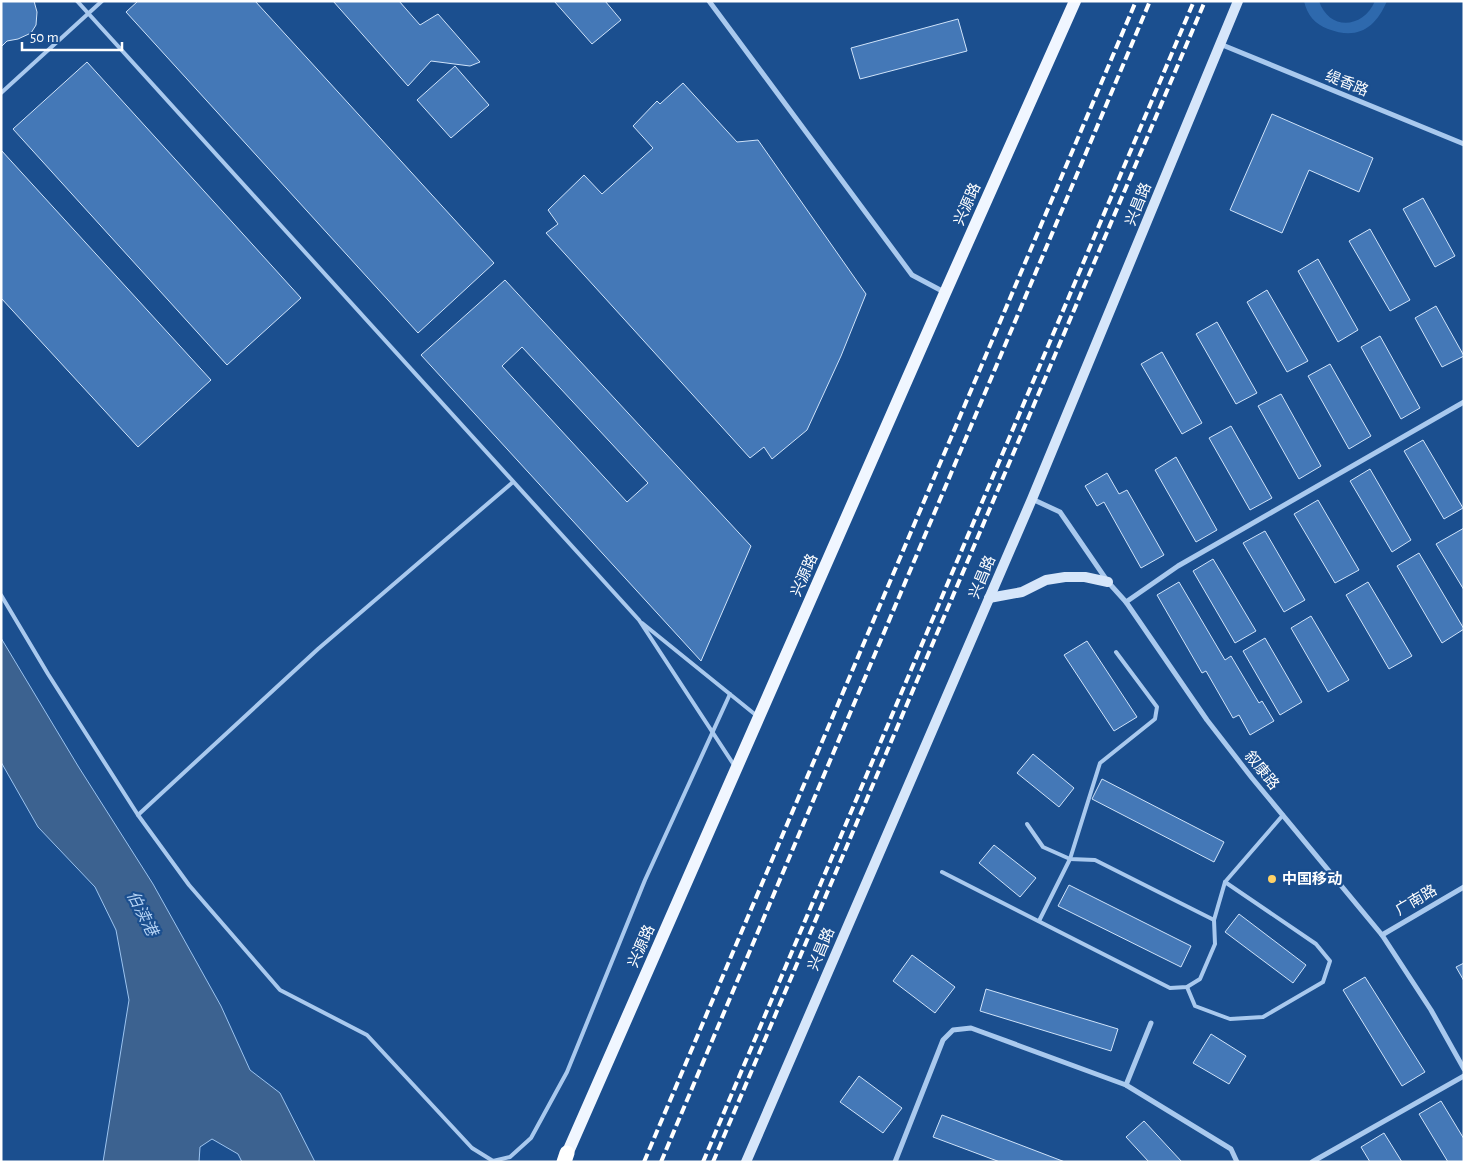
<svg xmlns="http://www.w3.org/2000/svg" width="1465" height="1163" font-family="'Alegreya Sans','Noto Sans SC',sans-serif">
  <style>
    .green { fill: #2e69ad }
    .water { fill: #3c6290; stroke: #9cc4f0 }
    .building { fill: #4478b7; stroke: #cfe3fa; fill-rule: evenodd }
    .lines { fill: none; stroke-linecap: round; stroke-linejoin: round }
    .lane { stroke: #a9c9ee; stroke-width: 4 }
    .street { stroke: #a9c9ee; stroke-width: 5 }
    .secondary { stroke: #d6e6fa; stroke-width: 10 }
    .primary { stroke: #f0f6ff; stroke-width: 12 }
    .highway { stroke: #fff; stroke-width: 15 }
    .rail { stroke: #fff; stroke-width: 4; stroke-dasharray: 9 4; stroke-linecap: butt }
    .poi-dot { fill: #ffd166; stroke: #1b4f8f; stroke-width: 2 }
    .labels { text-anchor: middle; stroke-width: 4.5; stroke-linejoin: round; paint-order: stroke }
    .street-label { font-size: 15px; fill: #fff; stroke: #1b4f8f }
    .poi-label { font-size: 15px; font-weight: bold; fill: #fff; stroke: #1b4f8f; text-anchor: start }
    .water-label { font-size: 16px; font-style: italic; fill: #b5d3f5; stroke: #1b4f8f }
  </style>
  <rect width="100%" height="100%" fill="#1b4f8f"/>
  <!-- green -->
  <path class="green" d="M1304,1h15c10,30 44,28 56,0h12c-12,28 -30,39 -59,28 -13,-5 -21,-14 -24,-28z"/>
  <!-- water -->
  <polygon class="water" points="1,638 78,766 153,884 221,1006 250,1070 280,1093 315,1162 242,1162 238,1154 212,1139 200,1147 199,1162 103,1162 129,1000 116,930 95,887 38,827 1,762"/>
  <!-- building -->
  <g class="building">
    <polygon points="1,1 34,1 37,12 36,25 31,33 18,39 7,41 1,47"/>
    <polygon points="138,1 255,1 494,263 418,333 126,12"/>
    <polygon points="333,1 399,1 420,25 438,14 480,62 470,66 431,61 408,86"/>
    <polygon points="554,1 605,1 621,20 592,44"/>
    <polygon points="958,19 967,51 860,79 851,48"/>
    <polygon points="87,62 301,298 227,365 13,129"/>
    <polygon points="455,66 489,105 451,138 417,100"/>
    <polygon points="683,83 737,142 758,140 866,294 841,356 807,430 772,459 764,447 750,458 546,233 558,224 548,210 584,175 602,194 653,148 633,126 657,101 660,104"/>
    <polygon points="1272,114 1373,158 1359,192 1309,170 1282,233 1230,210"/>
    <polygon points="1,150 211,380 138,447 1,298"/>
    <polygon points="1423,198 1455,256 1435,267 1403,209"/>
    <polygon points="1370,229 1410,300 1390,311 1349,241"/>
    <polygon points="1318,259 1358,330 1338,342 1298,271"/>
    <path d="M505,280l246,266 -50,115 -280,-306zM522,347l126,136 -21,19 -125,-136z"/>
    <polygon points="1267,290 1308,361 1287,372 1247,302"/>
    <polygon points="1436,306 1464,356 1442,367 1415,318"/>
    <polygon points="1217,322 1257,393 1236,404 1196,334"/>
    <polygon points="1380,336 1420,408 1401,419 1361,347"/>
    <polygon points="1162,352 1202,423 1182,434 1141,364"/>
    <polygon points="1330,364 1371,436 1349,449 1308,376"/>
    <polygon points="1281,394 1321,466 1299,479 1258,406"/>
    <polygon points="1231,426 1272,498 1250,510 1209,438"/>
    <polygon points="1423,440 1463,508 1444,519 1404,451"/>
    <polygon points="1176,457 1217,530 1196,542 1155,470"/>
    <polygon points="1370,469 1411,540 1392,552 1350,481"/>
    <polygon points="1107,473 1119,494 1127,490 1164,555 1141,568 1104,502 1097,506 1085,486"/>
    <polygon points="1318,500 1359,570 1335,583 1294,514"/>
    <polygon points="1464,528 1464,590 1436,544"/>
    <polygon points="1265,531 1305,600 1284,612 1243,543"/>
    <polygon points="1419,553 1464,629 1442,643 1397,566"/>
    <polygon points="1213,559 1256,631 1235,643 1193,571"/>
    <polygon points="1179,582 1225,660 1231,656 1259,703 1262,701 1274,721 1250,735 1239,715 1233,718 1206,671 1202,673 1157,595"/>
    <polygon points="1368,582 1412,656 1389,669 1346,595"/>
    <polygon points="1311,616 1349,680 1328,692 1291,628"/>
    <polygon points="1265,638 1302,702 1280,715 1243,651"/>
    <polygon points="1087,641 1137,717 1114,731 1064,655"/>
    <polygon points="1033,754 1074,788 1059,807 1017,773"/>
    <polygon points="1102,779 1224,842 1214,862 1092,799"/>
    <polygon points="994,845 1036,878 1020,897 979,863"/>
    <polygon points="1069,885 1191,946 1181,967 1058,906"/>
    <polygon points="1239,914 1306,965 1293,983 1225,932"/>
    <polygon points="912,955 955,987 935,1013 893,981"/>
    <polygon points="1464,963 1464,981 1456,967"/>
    <polygon points="1365,977 1425,1072 1402,1086 1343,990"/>
    <polygon points="986,989 1118,1029 1111,1051 980,1011"/>
    <polygon points="1211,1034 1246,1056 1229,1084 1193,1063"/>
    <polygon points="859,1076 902,1108 883,1133 840,1102"/>
    <polygon points="1441,1101 1464,1139 1464,1162 1448,1162 1419,1114"/>
    <polygon points="942,1115 1065,1162 1000,1162 933,1137"/>
    <polygon points="1144,1121 1182,1162 1149,1162 1126,1137"/>
    <polygon points="1384,1133 1402,1162 1370,1162 1361,1147"/>
  </g>
  <g class="lines">
    <!-- lane -->
    <g class="lane">
      <polyline points="77,1 639,620 734,765"/>
      <polyline points="1,93 102,1"/>
      <polyline points="1,595 48,674 138,815 189,885 280,990 367,1035 472,1148 493,1161 510,1157 531,1138 567,1072 645,880 730,694"/>
      <polyline points="642,623 757,716"/>
      <polyline points="138,815 318,649 513,482"/>
      <polyline points="1027,824 1043,847 1070,859 1095,860 1214,920"/>
      <polyline points="942,872 1170,988 1187,987 1200,979 1215,944 1214,920 1225,882 1283,815"/>
      <polyline points="1039,921 1070,859 1100,763 1155,719 1157,707 1116,652"/>
      <polyline points="1187,987 1195,1006 1230,1019 1263,1017 1323,982 1330,961 1316,944 1225,882"/>
    </g>
    <!-- street -->
    <g class="street">
      <polyline points="709,1 912,275 944,292"/>
      <polyline points="1220,44 1464,144"/>
      <polyline points="1032,499 1060,512 1108,582 1126,602 1207,720 1252,778 1382,935 1431,1010 1464,1069"/>
      <polyline points="1126,602 1178,566 1464,402"/>
      <polyline points="1382,935 1464,887"/>
      <polyline points="1126,1085 1151,1023"/>
      <polyline points="895,1162 943,1040 953,1030 971,1028 1126,1085 1231,1149 1237,1162"/>
      <polyline points="1312,1162 1464,1076"/>
    </g>
    <!-- secondary -->
    <g class="secondary">
      <polyline points="989,598 1022,592 1046,580 1065,577 1085,577 1108,582"/>
      <polyline points="746,1162 1032,499 1238,1"/>
    </g>
    <!-- primary -->
    <polyline class="primary" points="564,1161 945,293 1075,1"/>
    <!-- highway -->
    <polyline class="highway" points="564,1162 567,1153"/>
    <!-- rail -->
    <g class="rail">
      <polyline points="644,1162 1136,1"/>
      <polyline points="661,1162 1150,1"/>
      <polyline points="703,1162 1194,1"/>
      <polyline points="713,1162 1205,1"/>
    </g>
  </g>
  <!-- markers -->
  <circle class="poi-dot" cx="1272" cy="879" r="5"/>
  <g class="labels">
    <!-- street labels -->
    <g class="street-label">
      <text transform="translate(1347 83) rotate(22)" y="5">缇香路</text>
      <text transform="translate(967 204) rotate(-66)" y="5">兴源路</text>
      <text transform="translate(1138 204) rotate(-68)" y="5">兴昌路</text>
      <text transform="translate(804 575) rotate(-66)" y="5">兴源路</text>
      <text transform="translate(982 577) rotate(-67)" y="5">兴昌路</text>
      <text transform="translate(1262 770) rotate(51)" y="5">叙康路</text>
      <text transform="translate(1416 900) rotate(-30)" y="5">广南路</text>
      <text transform="translate(641 946) rotate(-66)" y="5">兴源路</text>
      <text transform="translate(821 949) rotate(-67)" y="5">兴昌路</text>
    </g>
    <!-- poi labels -->
    <g class="poi-label">
      <text x="1282" y="884">中国移动</text>
    </g>
    <!-- water labels -->
    <g class="water-label">
      <text transform="translate(143 913) rotate(63)" y="6">伯渎港</text>
    </g>
  </g>
  <!-- border -->
  <rect width="1465" height="1163" fill="none" stroke="#ffffff" stroke-width="5"/>
  <!-- scale -->
  <path d="M22 42v8h100v-8" fill="none" stroke="#ffffff" stroke-width="2.5"/>
  <text x="30" y="42" font-size="15" fill="#ffffff" stroke="#1b4f8f" stroke-width="4" paint-order="stroke">50 m</text>
</svg>
